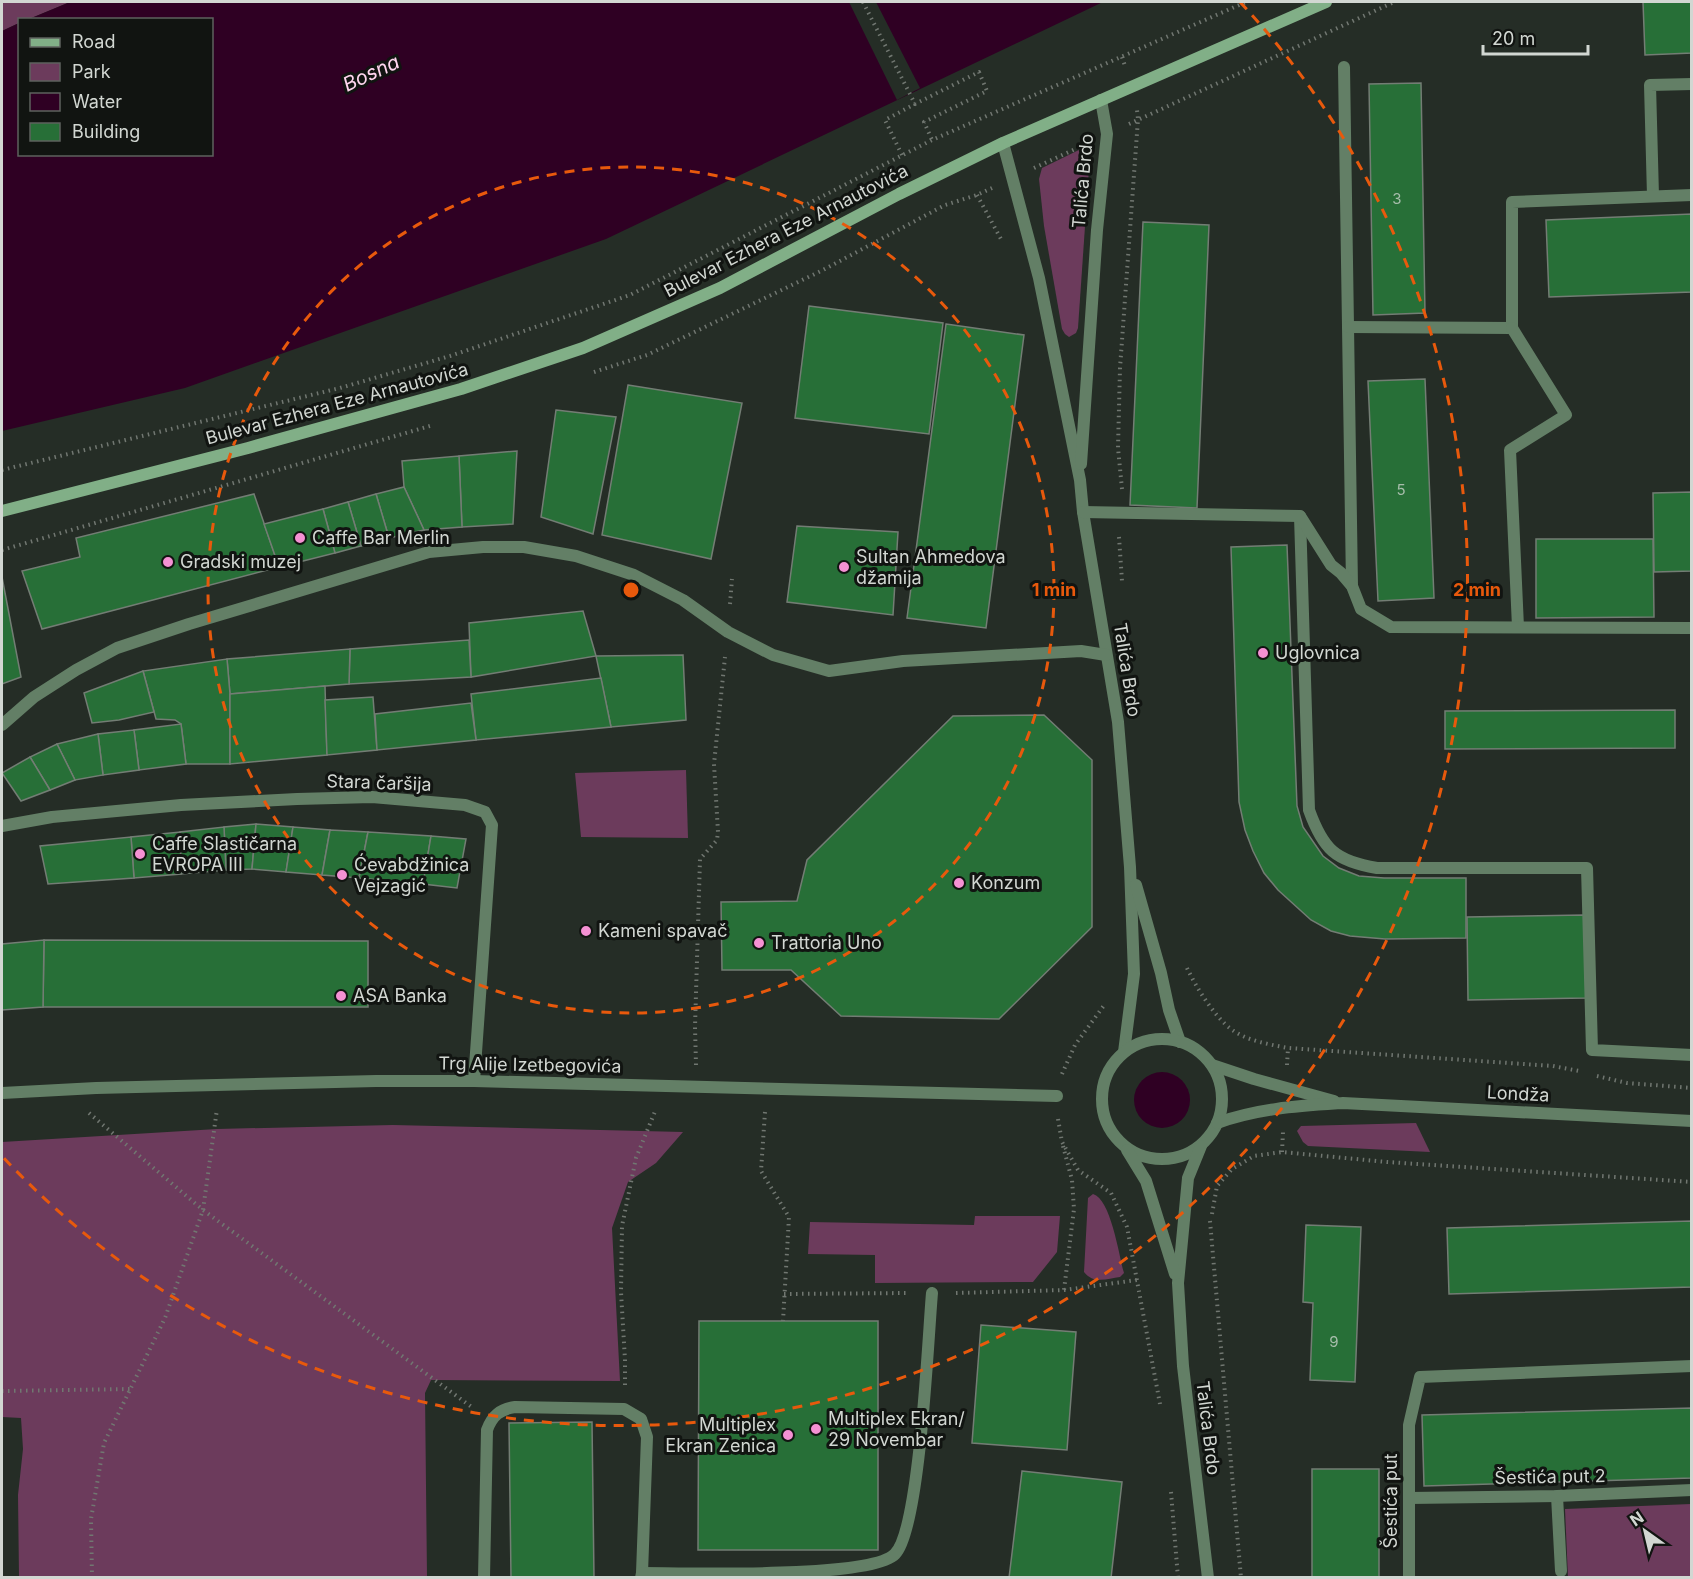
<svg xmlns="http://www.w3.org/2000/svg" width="1693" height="1579" font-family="Inter,sans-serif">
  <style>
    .green { fill: #6c3b5c }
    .water { fill: #2f0023 }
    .pier { fill: #252d26 }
    .building { fill: #276f37; stroke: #737d74; stroke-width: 1.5 }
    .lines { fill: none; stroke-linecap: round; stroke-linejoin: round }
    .path { stroke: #717771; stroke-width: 4; stroke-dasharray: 1.5 4.5; stroke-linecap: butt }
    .lane { stroke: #637f66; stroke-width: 12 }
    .street { stroke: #637f66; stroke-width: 12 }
    .secondary { stroke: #81af87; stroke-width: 12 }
    .ring { fill: none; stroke: #e8590c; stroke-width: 3; stroke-dasharray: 10 8 }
    .poi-dot { fill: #f491d3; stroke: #111411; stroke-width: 2 }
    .labels { text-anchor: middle; stroke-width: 6; stroke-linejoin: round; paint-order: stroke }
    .number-label { font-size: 15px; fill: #a7bdab }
    .street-label { font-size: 18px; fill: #d2d7d2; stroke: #111411 }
    .poi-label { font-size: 18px; fill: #d2d7d2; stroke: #111411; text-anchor: start }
    .water-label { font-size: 20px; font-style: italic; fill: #ffd5ef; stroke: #111411 }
    .centre { fill: #e8590c; stroke: #111411; stroke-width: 3 }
    .ring-label { font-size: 18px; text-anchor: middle; font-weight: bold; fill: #e8590c; stroke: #111411; stroke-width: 6; stroke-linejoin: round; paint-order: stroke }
  </style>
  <rect width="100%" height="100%" fill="#252d26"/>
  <!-- green -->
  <g class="green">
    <polygon points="2,2 70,2 29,19 20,20 19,23 2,31"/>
    <polygon points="1083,148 1090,154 1078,328 1076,333 1069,337 1065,334 1062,329 1044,226 1039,179 1042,168"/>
    <polygon points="686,770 688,838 581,837 575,773"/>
    <polygon points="1416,1123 1430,1152 1308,1146 1303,1142 1297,1131 1301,1126"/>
    <polygon points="393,1125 683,1132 656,1163 628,1182 612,1228 620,1381 431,1380 425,1393 427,1577 19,1577 18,1495 23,1449 21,1418 2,1417 2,1142 217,1129"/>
    <path d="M1093,1194c18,5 26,62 31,79l-4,4c-13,2 -27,7 -36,-5l4,-74z"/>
    <polygon points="975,1216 1060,1216 1057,1252 1033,1282 875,1283 875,1255 808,1254 810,1222 974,1225"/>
    <polygon points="1691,1504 1691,1577 1568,1577 1565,1509"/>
  </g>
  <!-- water -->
  <g class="water">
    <polygon points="70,2 1103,2 606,239 185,388 2,431 2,31 19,23 20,154 212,154 212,20 29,19"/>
    <circle cx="1162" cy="1100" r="28"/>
  </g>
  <!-- pier -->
  <polygon class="pier" points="849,2 876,2 920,88 897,100"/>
  <!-- building -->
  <g class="building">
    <polygon points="1643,2 1692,2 1692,53 1645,55"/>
    <polygon points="1421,83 1425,313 1373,315 1369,84"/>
    <polygon points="1692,214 1692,292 1549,297 1546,220"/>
    <polygon points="1143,222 1209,225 1197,508 1130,505"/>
    <polygon points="809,306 943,323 929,434 795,418"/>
    <polygon points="946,324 1024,335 986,628 907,618"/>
    <polygon points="1425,379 1434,598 1378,601 1368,381"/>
    <polygon points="628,385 742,403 711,559 602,535"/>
    <polygon points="556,410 616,417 593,534 541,517"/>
    <polygon points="517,451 513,524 462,527 459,456"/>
    <polygon points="459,456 462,527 424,530 404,487 402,461"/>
    <polygon points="404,487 424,530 389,538 376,494"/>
    <polygon points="1692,492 1692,571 1654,572 1653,493"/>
    <polygon points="254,494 279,567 42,629 22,571 80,557 76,538"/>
    <polygon points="376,494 389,538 361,546 348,502"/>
    <polygon points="348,502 361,546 335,553 323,509"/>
    <polygon points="323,509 335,553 279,567 264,524"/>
    <polygon points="797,526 898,532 893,615 787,602"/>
    <polygon points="1536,539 1653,539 1654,617 1536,618"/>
    <polygon points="1287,545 1297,806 1303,827 1323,856 1339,868 1359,876 1384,878 1466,878 1466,938 1385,939 1350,936 1331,931 1311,920 1278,890 1264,873 1253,851 1245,830 1239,802 1231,547"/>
    <polygon points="2,577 21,677 2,684"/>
    <polygon points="583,611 596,656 471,677 469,623"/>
    <polygon points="469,640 471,677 349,684 350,649"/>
    <polygon points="350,649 349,684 230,694 227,659"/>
    <polygon points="683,655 686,720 611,727 596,656"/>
    <polygon points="227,659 230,694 230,764 186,764 181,724 175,720 156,719 143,671"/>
    <polygon points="143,671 154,712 119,720 92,723 84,693"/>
    <polygon points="601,678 611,727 476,740 471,694"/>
    <polygon points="325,686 327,755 230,764 230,694"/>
    <polygon points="373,697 377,750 327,755 325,700"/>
    <polygon points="471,703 476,740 377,750 375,714"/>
    <polygon points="1675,710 1675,748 1445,749 1445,711"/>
    <polygon points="1044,715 1092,760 1092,927 999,1019 841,1016 791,970 722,970 721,902 797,901 807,860 953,716"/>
    <polygon points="181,724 186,764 139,770 134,730"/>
    <polygon points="134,730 139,770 103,775 98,734"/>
    <polygon points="98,734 103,775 75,780 57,744"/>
    <polygon points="57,744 75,780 50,790 30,757"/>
    <polygon points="30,757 50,790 21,801 2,773"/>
    <polygon points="256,824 252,869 226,870 224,827"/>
    <polygon points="256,824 293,827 286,872 252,869"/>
    <polygon points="224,827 226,870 181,874 180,832"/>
    <polygon points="293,827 330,830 322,875 286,872"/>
    <polygon points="330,830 368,832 359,878 322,875"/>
    <polygon points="180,832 181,874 134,878 131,837"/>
    <polygon points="368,832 431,836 423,884 359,878"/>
    <polygon points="431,836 466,839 457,888 423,884"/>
    <polygon points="131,837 134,878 48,884 40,846"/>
    <polygon points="1584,915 1586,998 1468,1000 1467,917"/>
    <polygon points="44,940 368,941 368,1007 43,1007"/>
    <polygon points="44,940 43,1007 2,1010 2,944"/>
    <polygon points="1692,1221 1692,1287 1449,1294 1447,1228"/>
    <polygon points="1306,1225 1361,1227 1355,1382 1310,1380 1313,1303 1303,1302"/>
    <polygon points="699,1321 878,1321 878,1550 698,1550"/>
    <polygon points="981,1325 1076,1332 1067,1450 972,1443"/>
    <polygon points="1692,1408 1692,1478 1424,1486 1422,1415"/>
    <polygon points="592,1422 594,1578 511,1578 509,1423"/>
    <rect x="1312" y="1469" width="67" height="109"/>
    <polygon points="1022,1471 1122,1482 1111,1578 1009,1578"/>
  </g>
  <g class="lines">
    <!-- path -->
    <g class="path">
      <polyline points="863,2 915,104 979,72 987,91 924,122 932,140"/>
      <polyline points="1122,57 1125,66"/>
      <polyline points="1129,124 1394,2"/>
      <polyline points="902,155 885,120 915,104"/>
      <polyline points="1034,168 1082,146"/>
      <polyline points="977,195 1001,239"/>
      <polyline points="594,372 647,355 823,270 945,205 977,195 992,188"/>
      <polyline points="2,470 340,388 450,356 630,295 932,140 1246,2"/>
      <polyline points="1122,489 1118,448 1120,368 1138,119 1137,110"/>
      <polyline points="1119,537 1122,581"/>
      <polyline points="2,550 430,426"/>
      <polyline points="730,604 732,579"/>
      <path d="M1187,968c9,19 27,48 44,61 16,12 37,15 57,19l265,18 26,5"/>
      <polyline points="696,1065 695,1027 700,859 717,840 718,832 714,764 725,657"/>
      <polyline points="1287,1065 1288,1048"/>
      <polyline points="1062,1074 1075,1045 1105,1004"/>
      <polyline points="1597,1076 1627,1083 1692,1088"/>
      <polyline points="765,1112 761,1171 789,1217 783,1321"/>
      <polyline points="89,1113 203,1210 473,1408"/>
      <polyline points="1058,1119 1062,1142 1078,1170 1111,1193 1127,1227 1160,1404"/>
      <polyline points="1063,1146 1072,1180 1074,1209 1064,1290"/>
      <polyline points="1282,1152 1283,1132"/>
      <polyline points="1212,1214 1217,1186 1232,1169 1254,1156 1282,1152 1387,1162 1692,1182"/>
      <polyline points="1210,1221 1241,1578"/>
      <polyline points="956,1293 1064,1290 1137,1280"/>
      <polyline points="784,1294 909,1293"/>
      <polyline points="625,1385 625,1360 621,1292 622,1226 636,1158 656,1109"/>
      <polyline points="2,1391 130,1389"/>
      <polyline points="1171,1492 1178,1578"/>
      <polyline points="92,1578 91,1519 104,1443 165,1318 203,1210 217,1109"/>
    </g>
    <!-- lane -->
    <g class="lane">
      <polyline points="1344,67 1352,586"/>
      <polyline points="1653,196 1650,85 1692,84"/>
      <polyline points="1348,327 1512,328 1512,202 1692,195"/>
      <polyline points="1512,328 1566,415 1510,450 1518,627"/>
      <path d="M1300,516l9,294c14,39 26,51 68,58h210l5,182 100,5"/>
      <polyline points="1557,1496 1561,1571"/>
      <polyline points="1409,1498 1557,1496 1692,1490"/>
      <path d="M484,1578l3,-148c5,-14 13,-21 28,-23l109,2 17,10 6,18 -5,136"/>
      <polyline points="1409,1578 1409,1425 1420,1377 1692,1366"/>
    </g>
    <!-- street -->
    <g class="street">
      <polyline points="1003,143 1039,278 1080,480 1083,512 1118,722 1130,867 1134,974 1124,1052"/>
      <polyline points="1081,464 1097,230 1107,134 1101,100"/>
      <polyline points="1083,512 1300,516 1331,565 1341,573 1352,586 1361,609 1391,627 1692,628"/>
      <polyline points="2,725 34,697 76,670 117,648 189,624 429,552 483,547 524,547 576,556 634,575 683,600 728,632 773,655 829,671 903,661 1081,651 1106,655"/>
      <polyline points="2,826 52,817 181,805 297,799 372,797 465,805 485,812 492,825 474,1081"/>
      <polyline points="1136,885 1161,973 1169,1010 1180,1042"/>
      <circle cx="1162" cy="1099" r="60"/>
      <polyline points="1212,1065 1254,1079 1334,1101"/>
      <polyline points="2,1093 96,1088 376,1081 474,1081 1057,1096"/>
      <path d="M1217,1123c43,-15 81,-17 126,-20l349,18"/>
      <polyline points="1201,1146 1188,1178 1178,1283 1183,1366 1208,1578"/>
      <polyline points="1127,1150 1146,1181 1175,1274"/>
      <path d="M641,1578l1,-5c43,0 229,6 253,-19 25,-25 33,-217 37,-261"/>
    </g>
    <!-- secondary -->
    <polyline class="secondary" points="2,511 248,448 461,389 583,348 720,288 899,194 1003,143 1326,2"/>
  </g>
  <!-- distance rings -->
  <g class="ring">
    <circle cx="631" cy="590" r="423"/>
    <path d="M1240 2A846 846 0 1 1 2 1156"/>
  </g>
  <!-- markers -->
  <g class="poi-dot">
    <circle cx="300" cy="538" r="6"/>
    <circle cx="168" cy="562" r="6"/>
    <circle cx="844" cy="567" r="6"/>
    <circle cx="1263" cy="653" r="6"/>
    <circle cx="140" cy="854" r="6"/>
    <circle cx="342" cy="875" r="6"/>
    <circle cx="959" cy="883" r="6"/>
    <circle cx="586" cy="931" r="6"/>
    <circle cx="759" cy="943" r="6"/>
    <circle cx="341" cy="996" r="6"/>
    <circle cx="816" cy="1429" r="6"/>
    <circle cx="788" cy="1435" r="6"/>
  </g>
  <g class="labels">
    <!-- number labels -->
    <g class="number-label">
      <text x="1397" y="204">3</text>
      <text x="1401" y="495">5</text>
      <text x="1334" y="1347">9</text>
    </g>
    <!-- street labels -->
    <g class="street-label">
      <text transform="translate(1083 181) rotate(-85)" y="6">Talića Brdo</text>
      <text transform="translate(786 231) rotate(-27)" y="6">Bulevar Ezhera Eze Arnautovića</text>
      <text transform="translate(337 404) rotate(-15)" y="6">Bulevar Ezhera Eze Arnautovića</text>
      <text transform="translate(1127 670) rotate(81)" y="6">Talića Brdo</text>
      <text transform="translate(379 783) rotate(2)" y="6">Stara čaršija</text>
      <text transform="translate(530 1065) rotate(1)" y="6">Trg Alije Izetbegovića</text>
      <text transform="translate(1518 1094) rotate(3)" y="6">Londža</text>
      <text transform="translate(1208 1428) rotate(83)" y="6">Talića Brdo</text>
      <text transform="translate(1550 1477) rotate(-1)" y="6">Šestića put 2</text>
      <text transform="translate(1391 1501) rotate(-90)" y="6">Šestića put</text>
    </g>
    <!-- poi labels -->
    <g class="poi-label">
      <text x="312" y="544">Caffe Bar Merlin</text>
      <text x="856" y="563">Sultan Ahmedova<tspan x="856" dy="21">džamija</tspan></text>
      <text x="180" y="568">Gradski muzej</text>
      <text x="1275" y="659">Uglovnica</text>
      <text x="152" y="850">Caffe Slastičarna<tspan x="152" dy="21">EVROPA III</tspan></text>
      <text x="354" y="871">Ćevabdžinica<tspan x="354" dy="21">Vejzagić</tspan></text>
      <text x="971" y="889">Konzum</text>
      <text x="598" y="937">Kameni spavač</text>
      <text x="771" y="949">Trattoria Uno</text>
      <text x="353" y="1002">ASA Banka</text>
      <text x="828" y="1425">Multiplex Ekran/<tspan x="828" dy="21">29 Novembar</tspan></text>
      <text x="776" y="1431" text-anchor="end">Multiplex<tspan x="776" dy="21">Ekran Zenica</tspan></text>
    </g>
    <!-- water labels -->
    <g class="water-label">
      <text transform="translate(371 73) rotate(-25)" y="7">Bosna</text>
    </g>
  </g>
  <circle cx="631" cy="590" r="9" class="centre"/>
  <g class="ring-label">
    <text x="1054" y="596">1 min</text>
    <text x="1477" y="596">2 min</text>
  </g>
  <!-- border -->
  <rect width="1693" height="1579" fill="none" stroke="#d2d7d2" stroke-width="6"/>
  <!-- legend -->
  <rect x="18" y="18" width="195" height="138" fill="#111411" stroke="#5e625e" stroke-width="1.5"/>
  <rect x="30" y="38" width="30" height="9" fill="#81af87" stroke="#5e625e" stroke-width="1.5"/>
  <text x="72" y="48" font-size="18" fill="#d2d7d2">Road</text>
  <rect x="30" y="63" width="30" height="18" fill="#6c3b5c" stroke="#5e625e" stroke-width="1.5"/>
  <text x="72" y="78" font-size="18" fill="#d2d7d2">Park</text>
  <rect x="30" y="93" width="30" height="18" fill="#2f0023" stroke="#5e625e" stroke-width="1.5"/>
  <text x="72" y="108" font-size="18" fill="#d2d7d2">Water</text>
  <rect x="30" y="123" width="30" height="18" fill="#276f37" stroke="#5e625e" stroke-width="1.5"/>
  <text x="72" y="138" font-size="18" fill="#d2d7d2">Building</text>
  <!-- north arrow -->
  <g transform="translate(1645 1531) rotate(326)" stroke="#111411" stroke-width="4.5" paint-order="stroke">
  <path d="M0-4.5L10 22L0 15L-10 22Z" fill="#d2d7d2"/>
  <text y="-9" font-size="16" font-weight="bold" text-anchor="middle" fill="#d2d7d2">N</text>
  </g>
  <!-- scale -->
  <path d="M1483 45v9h105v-9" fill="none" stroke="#d2d7d2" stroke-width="3"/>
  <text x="1492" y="45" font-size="18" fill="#d2d7d2" stroke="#111411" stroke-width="4.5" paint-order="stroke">20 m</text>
</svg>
